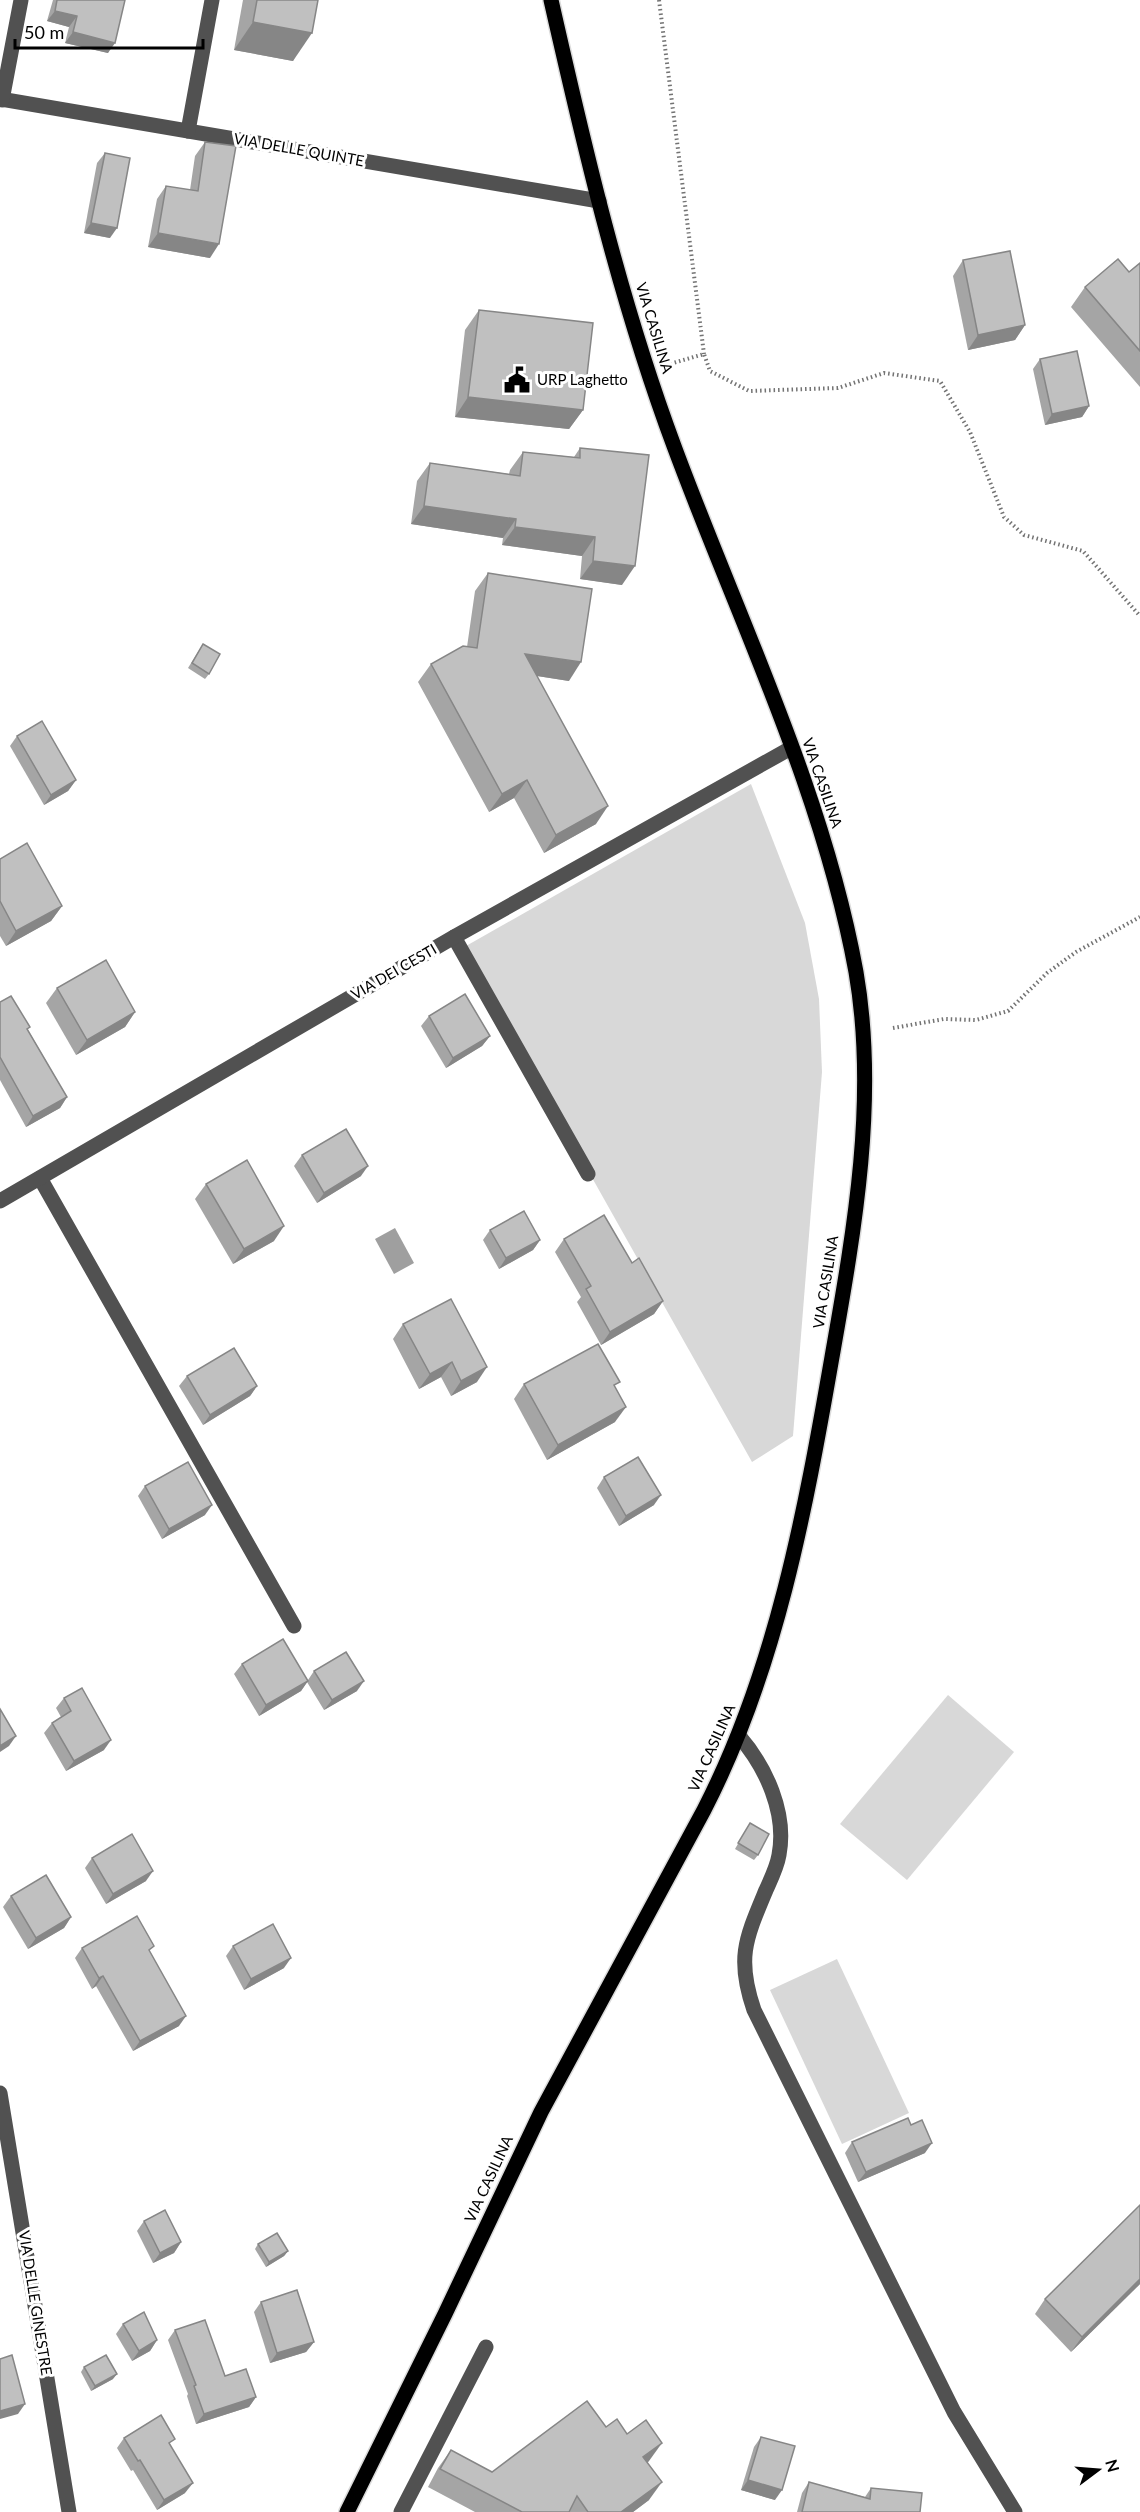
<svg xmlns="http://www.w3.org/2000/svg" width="1140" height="2512" font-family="Lato,sans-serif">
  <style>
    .green { fill: #d8d8d8 }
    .water { fill: #9f9f9f }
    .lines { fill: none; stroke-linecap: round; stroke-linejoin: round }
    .major-casing { stroke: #dbdbdb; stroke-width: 18 }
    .path { stroke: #737373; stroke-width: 4; stroke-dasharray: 1.5 3; stroke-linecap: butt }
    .minor { stroke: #515151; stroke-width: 15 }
    .major { stroke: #000; stroke-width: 15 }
    .wall { fill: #a5a5a5 }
    .shaded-wall { fill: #868686 }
    .building { fill: #c0c0c0; stroke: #868686; stroke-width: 1.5 }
    .labels { text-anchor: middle; stroke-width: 6; stroke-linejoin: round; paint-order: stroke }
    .street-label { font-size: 15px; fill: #000; stroke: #fff }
    .poi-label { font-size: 15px; fill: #000; stroke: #fff; text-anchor: start }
  </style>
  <rect width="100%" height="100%" fill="#fff"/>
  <!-- green -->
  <g class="green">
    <polygon points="751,784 805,923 819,999 822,1072 793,1436 752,1462 465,952 466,946"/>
    <polygon points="948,1695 1014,1752 907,1880 840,1824"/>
    <polygon points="837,1959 909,2113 842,2144 770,1990"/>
  </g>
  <!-- water -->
  <polygon class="water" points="395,1228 414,1263 394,1274 375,1239"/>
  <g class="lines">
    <!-- major casing -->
    <g class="major-casing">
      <path id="major" d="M347,2512l98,-198 96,-202 163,-302c72,-140 101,-298 128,-453 22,-125 46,-258 24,-385 -33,-182 -118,-353 -182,-526 -54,-145 -89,-296 -123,-446"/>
    </g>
    <!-- path -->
    <g class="path">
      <polyline points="659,0 704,354"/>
      <polyline points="666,365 704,354 710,371 749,391 838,388 884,373 940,381 970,432 1004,517 1024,535 1083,551 1140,616"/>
      <polyline points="893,1028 944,1019 976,1020 1008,1011 1047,973 1076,952 1140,917"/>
    </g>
    <!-- minor -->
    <g class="minor">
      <polyline points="0,99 599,201"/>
      <polyline points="2,100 21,0"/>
      <polyline points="188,131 212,0"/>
      <polyline points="454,937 588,1174"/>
      <polyline points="40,1178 294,1626"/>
      <polyline points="0,1201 454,937 791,748"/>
      <path d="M739,1736c27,31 48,77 40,119 -2,12 -8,24 -13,35 -20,48 -30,68 -12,120l200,402 61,100"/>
      <polyline points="0,2093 69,2512"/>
      <polyline points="401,2512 486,2347"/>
    </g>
    <!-- major -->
    <use href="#major" class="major"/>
  </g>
  <!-- wall -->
  <g class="wall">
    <polygon points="53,0 125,0 108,53 65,43 69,27 47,21"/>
    <polygon points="243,0 318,0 293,61 234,50"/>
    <polygon points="205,142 210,258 148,247 157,199 166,186 190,190 195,156"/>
    <polygon points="105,153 110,238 84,233 97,163"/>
    <polygon points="963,260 1025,325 1015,340 968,350 953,276"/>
    <polygon points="1140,263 1140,387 1071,307 1085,287 1129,272"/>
    <polygon points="479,310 583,410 569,429 455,417 465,330"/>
    <polygon points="1040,359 1089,406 1082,417 1045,425 1033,369"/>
    <polygon points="580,448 622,585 580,579 582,556 502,545 503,538 411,524 417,481 430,463 509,474 510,470 523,452 574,457"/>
    <polygon points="488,573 569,681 537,676 596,824 544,853 514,798 489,812 418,682 431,664 467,647 475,591"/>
    <polygon points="203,644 209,674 205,679 188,668"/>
    <polygon points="17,736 76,780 68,791 44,805 10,746"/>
    <polygon points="0,859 62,906 51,921 6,946 0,936"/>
    <polygon points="57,988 135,1012 125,1027 76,1055 46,1003"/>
    <polygon points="0,1002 28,1030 67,1097 60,1108 26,1127 0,1080"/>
    <polygon points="429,1016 490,1036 482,1046 446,1068 421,1026"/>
    <polygon points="302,1155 361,1176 317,1203 294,1166"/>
    <polygon points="206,1184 274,1241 233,1264 195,1199"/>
    <polygon points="490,1230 540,1240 533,1250 499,1269 483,1240"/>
    <polygon points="564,1239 632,1263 663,1301 654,1314 601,1345 577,1302 581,1297 555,1252"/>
    <polygon points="403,1324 477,1382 451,1396 441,1377 419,1389 393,1339"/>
    <polygon points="187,1376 257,1386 250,1396 203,1425 179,1386"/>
    <polygon points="524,1384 615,1388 615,1422 547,1460 514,1399"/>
    <polygon points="604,1477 654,1505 619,1526 597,1488"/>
    <polygon points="145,1486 205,1515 162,1539 138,1496"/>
    <polygon points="242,1664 308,1680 314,1671 357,1691 324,1710 307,1682 301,1691 259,1716 234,1674"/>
    <polygon points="64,1698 104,1750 66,1771 44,1733 52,1723 61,1717 56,1708"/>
    <polygon points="750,1823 758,1855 754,1860 735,1849"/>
    <polygon points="92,1858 146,1881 106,1904 85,1868"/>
    <polygon points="11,1896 71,1917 64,1928 28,1949 3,1907"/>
    <polygon points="233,1946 284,1968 244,1990 226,1956"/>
    <polygon points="82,1948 150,1952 179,2026 133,2051 96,1986 92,1989 75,1958"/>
    <polygon points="852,2142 925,2153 858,2182 845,2153"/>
    <polygon points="1140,2205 1140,2284 1071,2352 1035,2314 1045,2299"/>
    <polygon points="144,2221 181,2242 174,2253 153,2263 137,2231"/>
    <polygon points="258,2244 288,2251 284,2256 266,2267 255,2249"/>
    <polygon points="261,2302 314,2342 306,2352 270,2363 254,2312"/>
    <polygon points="123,2324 157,2340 150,2351 132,2361 116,2334"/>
    <polygon points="175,2330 225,2376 256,2397 249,2407 196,2424 187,2396 188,2394 168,2340"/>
    <polygon points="84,2367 113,2379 91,2391 81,2372"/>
    <polygon points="606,2427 627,2434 649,2461 648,2462 649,2500 633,2512 475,2512 428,2487 438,2468 451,2450 492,2472"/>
    <polygon points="761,2437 775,2500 741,2490 754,2447"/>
    <polygon points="124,2438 170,2445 185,2493 157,2510 133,2470 131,2471 117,2448"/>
    <polygon points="809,2482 865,2497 871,2488 920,2512 797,2512 802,2493"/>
  </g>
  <!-- shaded-wall -->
  <g class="shaded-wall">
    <polygon points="55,11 77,16 69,27 47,21"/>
    <polygon points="253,22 312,33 293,61 234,50"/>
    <polygon points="73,32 115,43 108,53 65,43"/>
    <polygon points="91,223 117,228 110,238 84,233"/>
    <polygon points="158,233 219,244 210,258 148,247"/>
    <polygon points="1025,325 1015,340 968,350 978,335"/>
    <polygon points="468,397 583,410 569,429 455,417"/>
    <polygon points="1089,406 1082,417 1045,425 1052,414"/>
    <polygon points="424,506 516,519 503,538 411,524"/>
    <polygon points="515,527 595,537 582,556 502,545"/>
    <polygon points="593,561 635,566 622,585 580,579"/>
    <polygon points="525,654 581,662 569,681 512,672"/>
    <polygon points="76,780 68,791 44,805 51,795"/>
    <polygon points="527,780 514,798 489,812 502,794"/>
    <polygon points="608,806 596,824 544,853 556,835"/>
    <polygon points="62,906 51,921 6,946 16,931"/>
    <polygon points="135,1012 125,1027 76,1055 87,1040"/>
    <polygon points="490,1036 482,1046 446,1068 453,1058"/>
    <polygon points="67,1097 60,1108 26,1127 33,1116"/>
    <polygon points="368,1166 361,1176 317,1203 324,1193"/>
    <polygon points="284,1226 274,1241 233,1264 244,1249"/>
    <polygon points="540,1240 533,1250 499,1269 506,1258"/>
    <polygon points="663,1301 654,1314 601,1345 610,1332"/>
    <polygon points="452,1362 441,1377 419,1389 430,1374"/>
    <polygon points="487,1367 477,1382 451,1396 461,1381"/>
    <polygon points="257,1386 250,1396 203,1425 210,1415"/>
    <polygon points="626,1407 615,1422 547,1460 558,1445"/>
    <polygon points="661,1495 654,1505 619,1526 626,1516"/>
    <polygon points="212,1505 205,1515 162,1539 169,1529"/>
    <polygon points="308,1681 301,1691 259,1716 266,1705"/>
    <polygon points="364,1681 357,1691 324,1710 332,1700"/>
    <polygon points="16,1736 9,1746 0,1752 0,1746"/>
    <polygon points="111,1740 104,1750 66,1771 74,1761"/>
    <polygon points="153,1871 146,1881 106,1904 113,1894"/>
    <polygon points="71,1917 64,1928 28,1949 36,1938"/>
    <polygon points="291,1958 284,1968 244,1990 251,1979"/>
    <polygon points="103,1976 96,1986 92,1989 99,1978"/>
    <polygon points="186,2016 179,2026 133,2051 140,2041"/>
    <polygon points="932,2143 925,2153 858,2182 866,2172"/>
    <polygon points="181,2242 174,2253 153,2263 160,2253"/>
    <polygon points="288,2251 284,2256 266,2267 269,2262"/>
    <polygon points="1140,2279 1140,2284 1071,2352 1082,2337"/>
    <polygon points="157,2340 150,2351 132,2361 139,2351"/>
    <polygon points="314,2342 306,2352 270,2363 277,2353"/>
    <polygon points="117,2374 113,2379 91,2391 95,2386"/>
    <polygon points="256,2397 249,2407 196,2424 204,2414"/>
    <polygon points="25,2404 18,2414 0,2419 0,2411"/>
    <polygon points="662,2443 649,2461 631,2475 643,2457"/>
    <polygon points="748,2480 782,2490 775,2500 741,2490"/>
    <polygon points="662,2482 649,2500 633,2512 621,2512"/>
    <polygon points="193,2483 185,2493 157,2510 164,2500"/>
  </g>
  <!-- building -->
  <g class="building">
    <polygon points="57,0 125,0 115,43 73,32 77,16 55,11"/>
    <polygon points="257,0 318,0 312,33 253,22"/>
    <polygon points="205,142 236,146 219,244 158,233 166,186 198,191"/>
    <polygon points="105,153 130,158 117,228 91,223"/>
    <polygon points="1010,251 1025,325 978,335 963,260"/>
    <polygon points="1118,259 1129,272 1140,263 1140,351 1085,287"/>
    <polygon points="479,310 593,323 583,410 468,397"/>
    <polygon points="1077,351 1089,406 1052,414 1040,359"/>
    <polygon points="580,448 649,455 635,566 593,561 595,537 515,527 516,519 424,506 430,463 520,476 523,452 580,458"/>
    <polygon points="488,573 592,589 581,662 525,654 608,806 556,835 527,780 502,794 431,664 463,646 477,648"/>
    <polygon points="203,644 220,654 209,674 192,663"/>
    <polygon points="42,721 76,780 51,795 17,736"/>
    <polygon points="27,843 62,906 16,931 0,901 0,859"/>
    <polygon points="106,960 135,1012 87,1040 57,988"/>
    <polygon points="465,994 490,1036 453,1058 429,1016"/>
    <polygon points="11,996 30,1027 27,1029 67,1097 33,1116 0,1057 0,1002"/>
    <polygon points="346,1129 368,1166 324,1193 302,1155"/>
    <polygon points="247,1160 284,1226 244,1249 206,1184"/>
    <polygon points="524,1211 540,1240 506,1258 490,1230"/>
    <polygon points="604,1215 632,1263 639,1258 663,1301 610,1332 586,1289 591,1286 564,1239"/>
    <polygon points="451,1299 487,1367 461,1381 452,1362 430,1374 403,1324"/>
    <polygon points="598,1344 620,1382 614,1385 626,1407 558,1445 524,1384"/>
    <polygon points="234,1348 257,1386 210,1415 187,1376"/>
    <polygon points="638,1457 661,1495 626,1516 604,1477"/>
    <polygon points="188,1462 212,1505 169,1529 145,1486"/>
    <polygon points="283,1639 308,1681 266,1705 242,1664"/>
    <polygon points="346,1652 364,1681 332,1700 314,1671"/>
    <polygon points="82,1688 111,1740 74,1761 52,1723 71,1711 64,1698"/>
    <polygon points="0,1709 16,1736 0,1746"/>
    <polygon points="750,1823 769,1834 758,1855 738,1843"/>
    <polygon points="132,1834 153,1871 113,1894 92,1858"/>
    <polygon points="46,1875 71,1917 36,1938 11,1896"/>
    <polygon points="137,1916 154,1946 149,1950 186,2016 140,2041 103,1976 99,1978 82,1948"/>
    <polygon points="273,1924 291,1958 251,1979 233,1946"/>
    <polygon points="908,2118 911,2125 922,2120 932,2143 866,2172 852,2142"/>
    <polygon points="1140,2205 1140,2279 1082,2337 1045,2299"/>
    <polygon points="165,2210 181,2242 160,2253 144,2221"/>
    <polygon points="277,2233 288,2251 269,2262 258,2244"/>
    <polygon points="297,2290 314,2342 277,2353 261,2302"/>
    <polygon points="144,2312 157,2340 139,2351 123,2324"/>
    <polygon points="205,2320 225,2376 246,2369 256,2397 204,2414 194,2386 196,2385 175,2330"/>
    <polygon points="12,2355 25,2404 0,2411 0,2359"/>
    <polygon points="106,2355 117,2374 95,2386 84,2367"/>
    <polygon points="587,2401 606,2427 617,2419 627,2434 646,2420 662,2443 643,2457 662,2482 621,2512 588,2512 577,2496 569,2512 522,2512 440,2469 451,2450 492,2472"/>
    <polygon points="161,2415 175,2439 169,2443 193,2483 164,2500 140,2460 138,2461 124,2438"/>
    <polygon points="761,2437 795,2446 782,2490 748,2480"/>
    <polygon points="809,2482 870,2499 871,2488 922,2493 920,2512 802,2512"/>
  </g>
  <!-- icons -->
  <defs>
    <g id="civic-bare" transform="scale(2.07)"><path d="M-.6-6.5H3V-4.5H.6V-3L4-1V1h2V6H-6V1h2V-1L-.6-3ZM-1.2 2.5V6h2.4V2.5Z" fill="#000" stroke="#fff" stroke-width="2.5" paint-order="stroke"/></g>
  </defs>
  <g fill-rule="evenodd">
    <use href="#civic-bare" x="517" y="380"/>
  </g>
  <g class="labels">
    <!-- street labels -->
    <g class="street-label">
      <text transform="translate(299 150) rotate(10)" y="5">VIA DELLE QUINTE</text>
      <text transform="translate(654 328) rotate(73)" y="5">VIA CASILINA</text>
      <text transform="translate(822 783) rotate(71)" y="5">VIA CASILINA</text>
      <text transform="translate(394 972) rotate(-30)" y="5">VIA DEI CESTI</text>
      <text transform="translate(826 1282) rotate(-81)" y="5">VIA CASILINA</text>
      <text transform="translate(712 1748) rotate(-66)" y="5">VIA CASILINA</text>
      <text transform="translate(489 2179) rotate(-65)" y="5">VIA CASILINA</text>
      <text transform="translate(35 2303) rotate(81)" y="5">VIA DELLE GINESTRE</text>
    </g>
    <!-- poi labels -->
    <g class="poi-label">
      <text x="537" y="385">URP Laghetto</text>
    </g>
  </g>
  <!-- north arrow -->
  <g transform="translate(1098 2470) rotate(74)" stroke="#ffffff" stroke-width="4.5" paint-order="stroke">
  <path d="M0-4.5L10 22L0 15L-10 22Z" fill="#000000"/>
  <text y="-9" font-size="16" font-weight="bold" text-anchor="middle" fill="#000000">N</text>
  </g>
  <!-- scale -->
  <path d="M15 39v9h188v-9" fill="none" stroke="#000000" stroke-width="3"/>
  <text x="24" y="39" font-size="18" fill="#000000" stroke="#ffffff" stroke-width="4.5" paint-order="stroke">50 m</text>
</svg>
